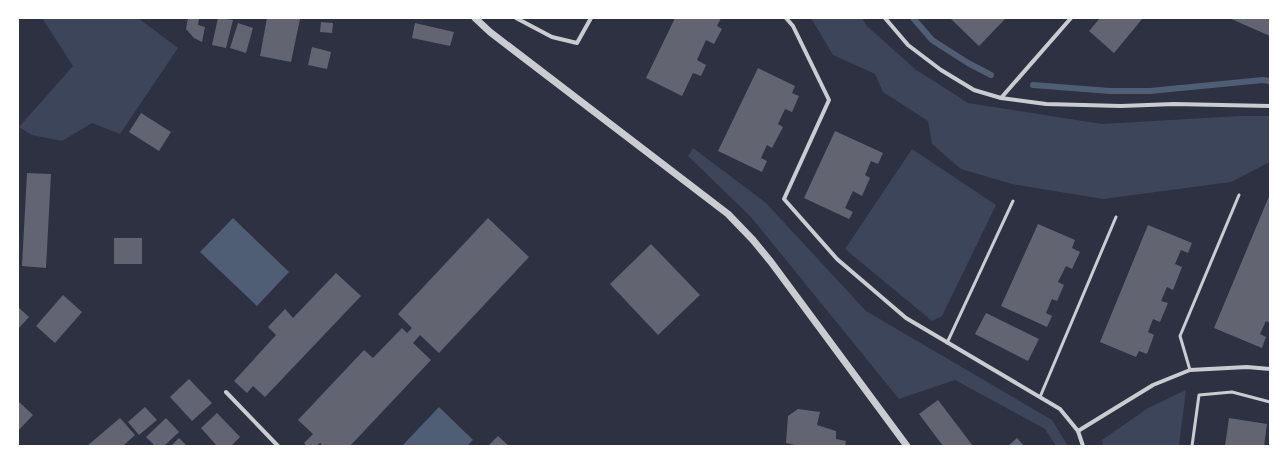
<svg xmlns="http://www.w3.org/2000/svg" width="1288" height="464" font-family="'Public Sans',sans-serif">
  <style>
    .green { fill: #3c4559 }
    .water { fill: #4f5d75 }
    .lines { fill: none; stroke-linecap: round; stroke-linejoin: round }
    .stream { stroke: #4f5d75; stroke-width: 6 }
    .building { fill: #626471 }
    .service { stroke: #caccd0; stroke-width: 3 }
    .minor { stroke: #caccd0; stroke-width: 4 }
    .tertiary { stroke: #caccd0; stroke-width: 7 }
  </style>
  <rect width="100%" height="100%" fill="#2d3142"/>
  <!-- green -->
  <g class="green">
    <polygon points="42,18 138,18 178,48 120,134 92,123 62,141 32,135 19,127 73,66"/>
    <polygon points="811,18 862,18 867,26 915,69 968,103 1102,124 1239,116 1270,116 1270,162 1231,182 1103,199 1012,184 961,169 932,144 928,121 883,92 875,74 833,55"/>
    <polygon points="693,148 766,203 866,311 1052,420 1068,446 1056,446 1045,429 955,380 899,399 751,217 688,156"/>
    <polygon points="912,149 996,205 942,316 932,321 845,249"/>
    <polygon points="1186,390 1179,446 1103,446 1102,440 1148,408"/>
  </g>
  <!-- water -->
  <g class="water">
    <polygon points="233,218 289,272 257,306 200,252"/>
    <polygon points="439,407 473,440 467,446 402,446"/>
  </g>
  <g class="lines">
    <!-- stream -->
    <g class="stream">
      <polyline points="913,18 932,40 968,63 991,75"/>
      <polyline points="1033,85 1110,91 1150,91 1263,80 1270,81"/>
    </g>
  </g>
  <!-- building -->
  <g class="building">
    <polygon points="188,18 199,18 198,25 205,27 202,42 194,38 186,29"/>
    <polygon points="218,18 233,20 226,48 212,45"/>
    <polygon points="267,18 300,19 291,62 260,56"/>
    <polygon points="675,18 721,18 717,26 722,29 714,44 706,40 697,60 706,65 701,76 693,73 682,96 646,78"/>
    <polygon points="950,18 1006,18 979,46"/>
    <polygon points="1100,18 1143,18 1114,53 1089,31"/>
    <polygon points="1229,18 1270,18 1270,36"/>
    <polygon points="321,22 333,23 332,33 320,32"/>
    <polygon points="238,23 253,28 246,53 230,48"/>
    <polygon points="415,23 454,32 450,46 412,38"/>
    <polygon points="312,47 331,52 327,69 308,65"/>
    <polygon points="758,68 795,86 792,93 799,96 792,112 785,109 778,124 783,127 772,148 767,145 761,158 767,161 762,172 718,151"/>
    <polygon points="141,113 171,132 159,151 129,132"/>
    <polygon points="835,131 883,153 878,164 871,161 865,175 870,178 862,196 853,191 845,208 853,212 849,219 804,198"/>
    <polygon points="27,173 51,174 46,268 22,266"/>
    <polygon points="1270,194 1270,323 1266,321 1260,334 1266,337 1262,348 1214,328"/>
    <polygon points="488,218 529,257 439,353 420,335 413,343 431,360 350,446 323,446 320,443 316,446 307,446 304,443 313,434 298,420 364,350 373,358 402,328 407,333 412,328 398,314"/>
    <polygon points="1038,224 1075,240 1072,248 1080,252 1072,269 1066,266 1058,282 1064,285 1057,301 1052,299 1046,313 1052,316 1047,327 1001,306"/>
    <polygon points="1148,225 1192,243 1188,253 1181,250 1175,264 1182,267 1173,290 1167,287 1161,301 1168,303 1160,322 1153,319 1148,332 1154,335 1147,354 1139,351 1136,357 1100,342"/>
    <rect x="114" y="238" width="28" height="26"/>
    <polygon points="651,244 700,295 658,335 610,284"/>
    <polygon points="336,273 361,296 265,397 253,386 247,393 234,381 276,335 268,327 285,309 293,318"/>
    <polygon points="63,295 82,312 55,343 36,326"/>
    <polygon points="18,307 29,317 18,329"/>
    <polygon points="986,313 1039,339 1028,361 975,334"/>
    <polygon points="189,379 212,403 192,421 170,397"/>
    <polygon points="938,400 973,446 943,446 919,414"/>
    <polygon points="18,401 33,415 18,431"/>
    <polygon points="145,407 157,420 139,435 128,422"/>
    <polygon points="798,409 820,412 817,425 836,431 836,439 846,441 845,446 799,446 786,443 788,416"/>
    <polygon points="217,413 240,437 231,446 217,446 201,428"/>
    <polygon points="120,418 135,435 123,446 87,446"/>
    <polygon points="166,418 179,432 164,446 155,446 146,437"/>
    <polygon points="1229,418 1267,424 1264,446 1225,446"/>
    <polygon points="498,436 509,446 488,446"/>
    <polygon points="179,438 187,446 171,446"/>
    <polygon points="1017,438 1024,446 1008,446"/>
  </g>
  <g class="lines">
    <!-- service -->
    <g class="service">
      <polyline points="947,343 1013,201"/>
      <polyline points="1190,370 1180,336 1239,195"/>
      <polyline points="1040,397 1116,217"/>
      <polyline points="1192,446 1199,395 1232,392 1270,402"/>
    </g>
    <!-- minor -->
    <g class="minor">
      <polyline points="516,18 552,37 577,43 591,18"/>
      <polyline points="786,18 793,26 829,100 784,199 837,259 906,318 1060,409 1078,431 1083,446"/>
      <polyline points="885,18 908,45 941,70 974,90 1001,98 1046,104 1121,106 1174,104 1270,106"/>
      <polyline points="1001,98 1071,18"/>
      <polyline points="226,392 278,446"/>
      <polyline points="1078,431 1153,385 1190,370 1247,367 1270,369"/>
    </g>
    <!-- tertiary -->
    <polyline class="tertiary" points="475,18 490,32 728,214 753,240 771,262 907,446"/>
  </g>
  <!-- border -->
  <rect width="1288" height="464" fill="none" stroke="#ffffff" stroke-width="38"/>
</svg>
